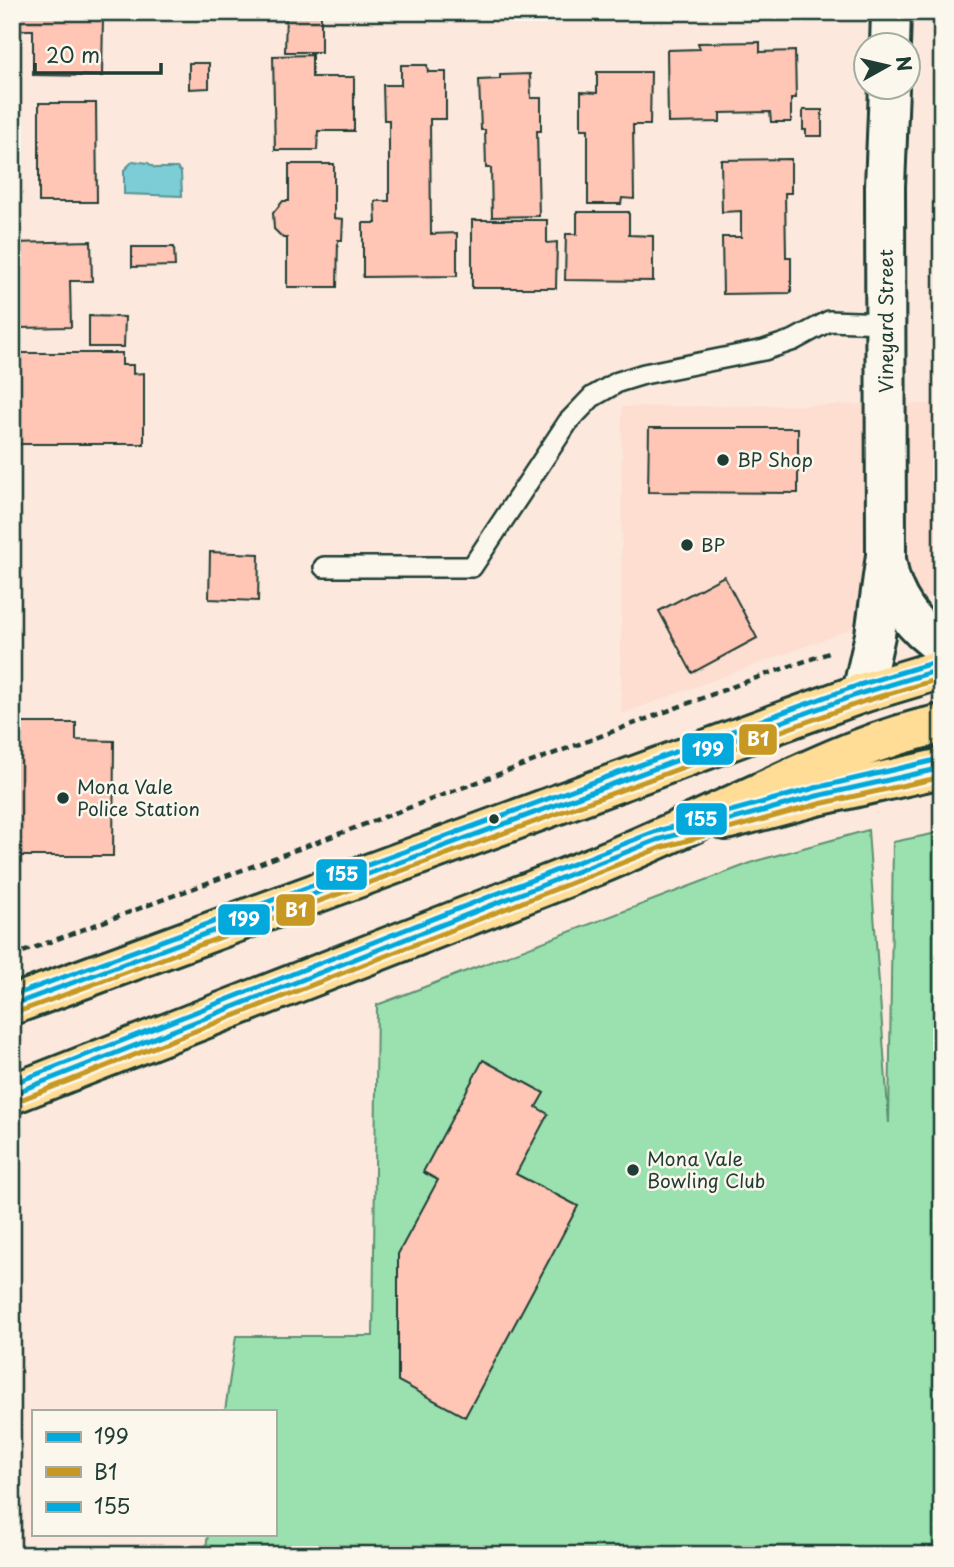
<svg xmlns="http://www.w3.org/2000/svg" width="954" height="1567" font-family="'Playpen Sans',sans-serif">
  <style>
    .built { fill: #fdded0 }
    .green { fill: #9ae1af; stroke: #5c8f72; stroke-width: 2 }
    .water { fill: #7ccdd6; stroke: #579395; stroke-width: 2 }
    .building { fill: #ffc5b5; stroke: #1f3d34; stroke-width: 2 }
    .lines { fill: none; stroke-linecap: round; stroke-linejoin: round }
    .service-casing { stroke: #1f3d34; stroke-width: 24 }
    .minor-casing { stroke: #1f3d34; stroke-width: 44 }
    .primary-casing { stroke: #1f3d34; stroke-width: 44 }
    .trunk-casing { stroke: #1f3d34; stroke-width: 44 }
    .path { stroke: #1f3d34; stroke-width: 4.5; stroke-dasharray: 7 5; stroke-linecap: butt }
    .service { stroke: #fbf7ec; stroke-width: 19 }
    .minor { stroke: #fbf7ec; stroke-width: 38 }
    .primary { stroke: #ffdd96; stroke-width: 38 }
    .trunk { stroke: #ffdd96; stroke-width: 38 }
    .bus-1-casing { stroke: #fbf7ec; stroke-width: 10 }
    .bus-2-casing { stroke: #fbf7ec; stroke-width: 10 }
    .bus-3-casing { stroke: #fbf7ec; stroke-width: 10 }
    .bus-1 { stroke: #03a9dc; stroke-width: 5 }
    .bus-2 { stroke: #c79922; stroke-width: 5 }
    .bus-3 { stroke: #03a9dc; stroke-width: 5 }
    .poi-dot { fill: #1f3d34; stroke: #fbf7ec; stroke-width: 2.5 }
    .labels { text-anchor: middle; stroke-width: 5; stroke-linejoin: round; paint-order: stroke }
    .street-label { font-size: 19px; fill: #1f3d34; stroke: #fbf7ec }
    .poi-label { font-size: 19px; fill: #1f3d34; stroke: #fbf7ec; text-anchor: start }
    .line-badge { stroke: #fbf7ec; stroke-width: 2.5 }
    .badge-label { font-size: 19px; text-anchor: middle; font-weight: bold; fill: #fff }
  </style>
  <rect width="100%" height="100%" fill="#fce8dc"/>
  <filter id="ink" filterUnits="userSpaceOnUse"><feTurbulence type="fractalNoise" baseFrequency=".0143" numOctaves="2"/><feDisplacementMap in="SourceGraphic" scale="14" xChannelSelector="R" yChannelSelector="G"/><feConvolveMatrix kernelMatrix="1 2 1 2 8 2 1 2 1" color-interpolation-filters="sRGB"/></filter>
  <g filter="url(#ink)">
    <!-- built -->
    <polygon class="built" points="942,404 942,591 825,639 621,714 622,407"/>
    <!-- green -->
    <polygon class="green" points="868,830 889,1123 893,842 942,832 942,1555 205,1555 208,1534 275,1534 275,1411 225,1411 236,1336 373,1336 377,1005 756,861"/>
    <!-- water -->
    <polygon class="water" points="133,161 148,163 155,168 177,168 181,172 182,196 124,194 124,170"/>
    <!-- building -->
    <g class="building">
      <polygon points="12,12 128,12 128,18 103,17 102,76 33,75 33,30 12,30"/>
      <polygon points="286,12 321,12 321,52 285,52"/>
      <polygon points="760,42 760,52 795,51 796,98 791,98 791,122 771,122 770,112 720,113 720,122 668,123 667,50 700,49 698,43"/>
      <polygon points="312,55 312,77 354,77 354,131 318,131 317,150 275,150 273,56"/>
      <polygon points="189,63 209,63 209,88 189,89"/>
      <polygon points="401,65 427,65 428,72 446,72 446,119 430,119 431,234 457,233 457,276 363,277 363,223 376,223 375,201 389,201 389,120 384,120 383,85 401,85"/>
      <polygon points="597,72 651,72 650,125 633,125 634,199 622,198 621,204 588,204 588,129 581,129 581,92 597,93"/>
      <polygon points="530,74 531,98 541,98 541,131 537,131 539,216 492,217 491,168 486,168 485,130 481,130 479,80 500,79 500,75"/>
      <polygon points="39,103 96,103 97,202 39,202"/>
      <polygon points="803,110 822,110 822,136 806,136 806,130 803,130"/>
      <polygon points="791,159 791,193 785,193 786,257 791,257 791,293 723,294 722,237 741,237 741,211 722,212 721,160"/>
      <polygon points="289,164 334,164 334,218 343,219 342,240 338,240 337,287 287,287 287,238 283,238 274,229 273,213 283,201 289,201"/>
      <polygon points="577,212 629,212 629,235 653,236 653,281 565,280 566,234 577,234"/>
      <polygon points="472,220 547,220 547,243 557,242 556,288 472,288"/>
      <polygon points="91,241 92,281 70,281 71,327 18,328 16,280 12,280 12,243"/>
      <polygon points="132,247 174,247 175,266 132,267"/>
      <polygon points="89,316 125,317 124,347 89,347"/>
      <polygon points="12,353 122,353 122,365 133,365 133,374 144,373 144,444 12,444"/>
      <polygon points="649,428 798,428 798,493 648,492"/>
      <polygon points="210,552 259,554 258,601 209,599"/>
      <polygon points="724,576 757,638 692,673 659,611"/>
      <polygon points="12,723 76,723 76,740 114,741 113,856 12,856"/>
      <polygon points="483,1060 544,1093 536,1107 548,1114 516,1174 578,1206 465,1417 398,1381 398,1254 438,1180 423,1172"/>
    </g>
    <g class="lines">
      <!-- service casing -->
      <g class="service-casing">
        <polyline id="service" points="324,567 472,567 568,422 592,397 618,382 644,374 764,350 794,340 829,321 886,323"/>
      </g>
      <!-- minor casing -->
      <g class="minor-casing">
        <g id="minor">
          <polyline points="890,46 891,12"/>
          <path d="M887,564c4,32 27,65 55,81"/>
          <polyline points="862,693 875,635 886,555 885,186 889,88"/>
        </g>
      </g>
      <!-- primary casing -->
      <g class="primary-casing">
        <polyline id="primary" points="726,820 817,796 942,768"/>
      </g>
      <!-- trunk casing -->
      <g class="trunk-casing">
        <g id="trunk">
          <polyline points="12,1005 784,721 862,693 942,669"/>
          <path d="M12,1094l586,-229c55,-23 109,-48 163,-73 58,-27 117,-55 181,-68"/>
        </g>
      </g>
      <!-- path -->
      <polyline class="path" points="12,956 764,675 829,653"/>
      <!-- service -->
      <use href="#service" class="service"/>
      <!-- minor -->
      <use href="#minor" class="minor"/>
      <!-- primary -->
      <use href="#primary" class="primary"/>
      <!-- trunk -->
      <use href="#trunk" class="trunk"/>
      <!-- bus-1 casing -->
      <g class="bus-1-casing">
        <g id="bus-1">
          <polyline points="12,1005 784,721 862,693 942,669"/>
          <polyline points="12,1094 657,840 817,796 942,768"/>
        </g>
      </g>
      <!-- bus-2 casing -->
      <g class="bus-2-casing">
        <g id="bus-2">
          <polyline points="15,1013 787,729 865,701 942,678"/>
          <polyline points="15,1102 660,848 819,804 942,777"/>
        </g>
      </g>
      <!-- bus-3 casing -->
      <g class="bus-3-casing">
        <g id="bus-3">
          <polyline points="12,996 781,713 859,685 939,661"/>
          <polyline points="12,1084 654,832 815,788 940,759"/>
        </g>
      </g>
      <!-- bus-1 -->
      <use href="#bus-1" class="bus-1"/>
      <!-- bus-2 -->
      <use href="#bus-2" class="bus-2"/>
      <!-- bus-3 -->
      <use href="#bus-3" class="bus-3"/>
    </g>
  </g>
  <!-- markers -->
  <g class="poi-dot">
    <circle cx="723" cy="460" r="7"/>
    <circle cx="687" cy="545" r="7"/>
    <circle cx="63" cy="798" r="7"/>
    <circle cx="494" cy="819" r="6"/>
    <circle cx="633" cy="1170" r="7"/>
  </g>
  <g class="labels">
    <!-- street labels -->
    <g class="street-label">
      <text transform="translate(886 321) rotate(-90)" y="7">Vineyard Street</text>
    </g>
    <!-- poi labels -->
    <g class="poi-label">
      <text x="737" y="467">BP Shop</text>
      <text x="701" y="552">BP</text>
      <text x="77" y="794">Mona Vale<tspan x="77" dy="22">Police Station</tspan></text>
      <text x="647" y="1166">Mona Vale<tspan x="647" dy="22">Bowling Club</tspan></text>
    </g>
  </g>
  <g class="line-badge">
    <rect x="738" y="723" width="40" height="33" rx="7" fill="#c79922"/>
    <rect x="681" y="732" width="54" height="34" rx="7" fill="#03a9dc"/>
    <rect x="675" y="802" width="53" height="34" rx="7" fill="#03a9dc"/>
    <rect x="315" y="858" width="53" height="33" rx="7" fill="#03a9dc"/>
    <rect x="275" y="893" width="41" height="34" rx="7" fill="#c79922"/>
    <rect x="217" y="903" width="54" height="33" rx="7" fill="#03a9dc"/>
  </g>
  <g class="badge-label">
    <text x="758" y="746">B1</text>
    <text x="708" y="756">199</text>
    <text x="701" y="826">155</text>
    <text x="342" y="881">155</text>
    <text x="296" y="917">B1</text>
    <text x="244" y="926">199</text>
  </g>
  <!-- margin -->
  <rect width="954" height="1567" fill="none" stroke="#fbf7ec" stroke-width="42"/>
  <rect x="21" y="21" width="912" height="1525" fill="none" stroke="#1f3d34" stroke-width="2.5" filter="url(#ink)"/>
  <!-- legend -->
  <rect x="32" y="1410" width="245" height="126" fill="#fbf7ec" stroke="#a3ada2" stroke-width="2"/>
  <rect x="46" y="1432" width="35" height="10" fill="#03a9dc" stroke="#a3ada2" stroke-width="2"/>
  <text x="94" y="1444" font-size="21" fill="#1f3d34">199</text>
  <rect x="46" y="1467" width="35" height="10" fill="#c79922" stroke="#a3ada2" stroke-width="2"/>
  <text x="94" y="1480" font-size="21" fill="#1f3d34">B1</text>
  <rect x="46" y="1502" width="35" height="10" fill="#03a9dc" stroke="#a3ada2" stroke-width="2"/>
  <text x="94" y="1514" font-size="21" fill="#1f3d34">155</text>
  <!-- north arrow -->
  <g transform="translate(887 66) rotate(82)"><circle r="33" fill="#fbf7ec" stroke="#a3ada2" stroke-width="2"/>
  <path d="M0-5L12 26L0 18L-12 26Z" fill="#1f3d34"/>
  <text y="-10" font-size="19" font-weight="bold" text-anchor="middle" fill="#1f3d34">N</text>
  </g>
  <!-- scale -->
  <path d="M35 63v10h126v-10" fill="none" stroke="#1f3d34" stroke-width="3.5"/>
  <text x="46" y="63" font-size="21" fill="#1f3d34" stroke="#fbf7ec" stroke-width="5" paint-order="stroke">20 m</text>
</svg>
